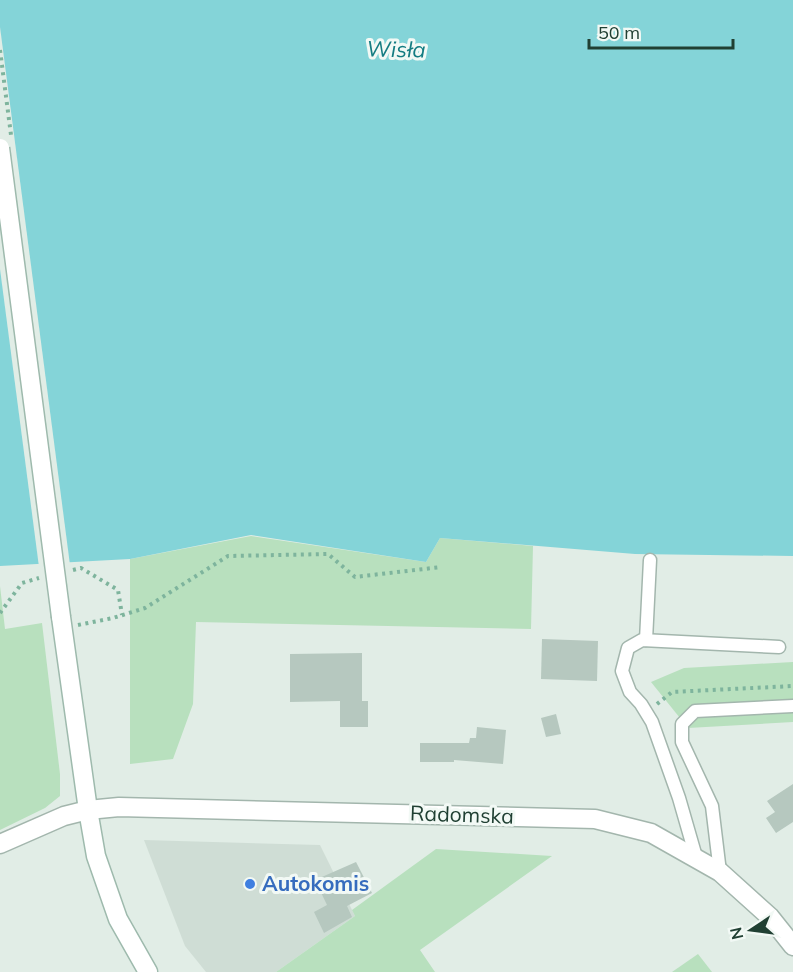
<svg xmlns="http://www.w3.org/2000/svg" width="793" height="972" font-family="Mulish,sans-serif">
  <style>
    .built { fill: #cfddd5 }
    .green { fill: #b8e0be }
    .water { fill: #84d4d8 }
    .pier { fill: #e1ede6 }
    .building { fill: #b6c8bf }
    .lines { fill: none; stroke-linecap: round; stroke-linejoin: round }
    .lane-casing { stroke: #a3b6ad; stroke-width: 15 }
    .street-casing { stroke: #a3b6ad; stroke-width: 21 }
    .secondary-casing { stroke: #9ebaad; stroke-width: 21 }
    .path { stroke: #7eb49d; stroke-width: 4; stroke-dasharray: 3 4.5; stroke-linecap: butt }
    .lane { stroke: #fff; stroke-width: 12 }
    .street { stroke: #fff; stroke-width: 18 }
    .secondary { stroke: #fff; stroke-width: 18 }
    .secondary-bridge-casing { stroke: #9ebaad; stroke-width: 21; stroke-linecap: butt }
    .path-bridge { stroke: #7eb49d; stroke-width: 4; stroke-dasharray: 3 4.5; stroke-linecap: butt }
    .secondary-bridge { stroke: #fff; stroke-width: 18 }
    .shop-dot { fill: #3f7fe0; stroke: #f2f9f5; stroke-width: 2 }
    .labels { text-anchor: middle; stroke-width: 6; stroke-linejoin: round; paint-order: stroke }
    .street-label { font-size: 21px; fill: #204033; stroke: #f2f9f5 }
    .shop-label { font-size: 21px; font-weight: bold; fill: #366cbe; stroke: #f2f9f5; text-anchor: start }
    .water-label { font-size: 22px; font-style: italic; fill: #147c82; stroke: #f2f9f5 }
  </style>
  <rect width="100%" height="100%" fill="#e1ede6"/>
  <!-- built -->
  <polygon class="built" points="144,840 320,845 355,916 276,972 206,972 185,946"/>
  <!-- green -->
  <g class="green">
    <polygon points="251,536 426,562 440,538 533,546 531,629 196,622 193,704 173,759 130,764 130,559"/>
    <polygon points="0,586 5,629 42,623 60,774 60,796 45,808 0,830"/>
    <polygon points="793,662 793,722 688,728 651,682 684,668"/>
    <polygon points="436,849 552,856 420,950 435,972 276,972 355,916 352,910"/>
    <polygon points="698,954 712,972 672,972"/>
  </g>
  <!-- water -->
  <polygon class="water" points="0,0 793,0 793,556 635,554 440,538 426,562 251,535 130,559 0,566"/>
  <!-- pier -->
  <polygon class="pier" points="0,27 70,565 39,567 0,269"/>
  <!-- building -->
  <g class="building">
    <polygon points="542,639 598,641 597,681 541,679"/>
    <polygon points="362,653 362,701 368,701 368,727 340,727 340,701 290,702 290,654"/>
    <polygon points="556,714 561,734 546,737 541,718"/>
    <polygon points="477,727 506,730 503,764 454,760 454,762 420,762 420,743 469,743 470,738 476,738"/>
    <polygon points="793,784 793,822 776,833 766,818 775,812 767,801"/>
    <polygon points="356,862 372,893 347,906 352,917 324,933 314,912 327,905 315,880"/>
  </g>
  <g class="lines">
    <!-- lane casing -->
    <g class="lane-casing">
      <g id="lane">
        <polyline points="646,640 650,560"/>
        <polyline points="696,857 679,798 652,722 641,704 630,692 622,671 628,648 642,640 779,647"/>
        <polyline points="720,872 712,806 682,742 682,724 695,711 793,706"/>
      </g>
    </g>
    <!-- street casing -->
    <g class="street-casing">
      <polyline id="street" points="0,844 64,816 88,810 119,807 595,819 651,833 720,872 770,917 793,946"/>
    </g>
    <!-- secondary casing -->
    <g class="secondary-casing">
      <polyline id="secondary" points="61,617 88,810 96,856 118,919 148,972"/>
    </g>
    <!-- path -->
    <g class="path">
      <polyline points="73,570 81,568 118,590 122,615"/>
      <polyline points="0,613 22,583 39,578"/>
      <polyline points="78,625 113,618 145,608 228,556 328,554 355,577 441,567"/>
      <polyline points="657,704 672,692 793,686"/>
    </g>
    <!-- lane -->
    <use href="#lane" class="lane"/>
    <!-- street -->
    <use href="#street" class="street"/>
    <!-- secondary -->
    <use href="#secondary" class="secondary"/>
    <!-- secondary-bridge casing -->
    <g class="secondary-bridge-casing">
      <polyline id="secondary-bridge" points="0,148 61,617"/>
    </g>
    <!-- path-bridge -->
    <polyline class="path-bridge" points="0,50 11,135"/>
    <!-- secondary-bridge -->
    <use href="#secondary-bridge" class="secondary-bridge"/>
  </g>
  <!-- markers -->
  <circle class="shop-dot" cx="250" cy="884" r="6"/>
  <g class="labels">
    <!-- street labels -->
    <g class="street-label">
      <text transform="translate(462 815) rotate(2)" y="7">Radomska</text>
    </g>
    <!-- shop labels -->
    <g class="shop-label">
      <text x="262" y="891">Autokomis</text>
    </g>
    <!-- water labels -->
    <g class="water-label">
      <text transform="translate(396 49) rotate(1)" y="8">Wisła</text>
    </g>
  </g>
  <!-- north arrow -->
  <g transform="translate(751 930) rotate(257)" stroke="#f2f9f5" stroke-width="4.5" paint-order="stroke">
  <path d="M0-4.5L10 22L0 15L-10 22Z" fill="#204033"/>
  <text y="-9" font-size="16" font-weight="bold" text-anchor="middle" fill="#204033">N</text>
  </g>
  <!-- scale -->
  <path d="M589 39v9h144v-9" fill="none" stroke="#204033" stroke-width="3"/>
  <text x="598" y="39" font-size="18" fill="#204033" stroke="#f2f9f5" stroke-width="4.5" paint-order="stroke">50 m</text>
</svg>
